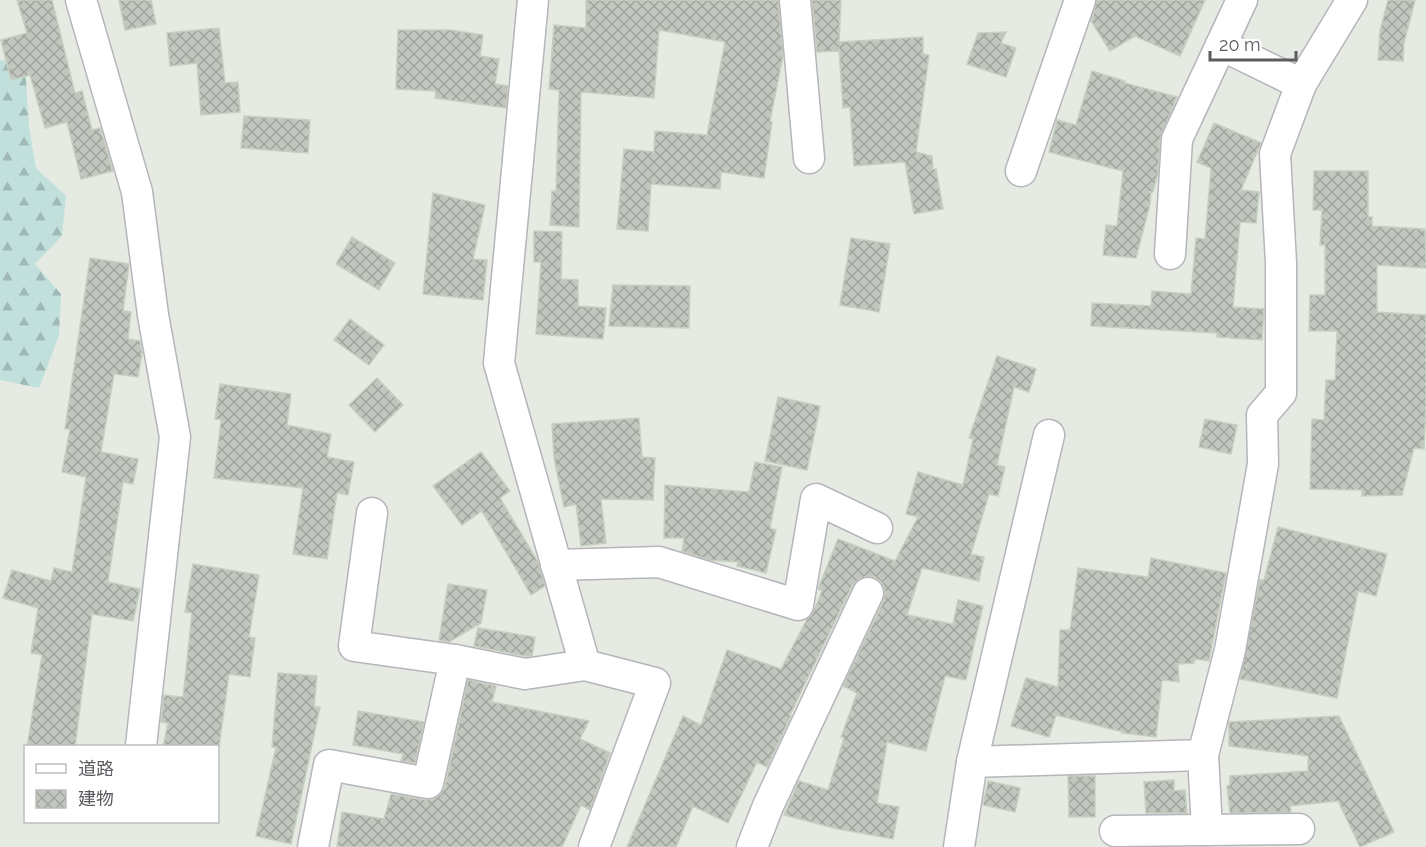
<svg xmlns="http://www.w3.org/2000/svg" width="1426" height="847" font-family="Raleway,'Noto Sans JP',sans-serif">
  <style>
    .forest { fill: url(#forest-firs) }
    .building { fill: url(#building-cross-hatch); stroke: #c7cfc1; stroke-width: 1.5 }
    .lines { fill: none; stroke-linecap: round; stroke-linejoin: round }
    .street-casing { stroke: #b7b4ba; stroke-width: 33 }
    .street { stroke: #fff; stroke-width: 30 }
  </style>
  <defs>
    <pattern id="forest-firs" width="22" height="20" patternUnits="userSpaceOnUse" patternTransform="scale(1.5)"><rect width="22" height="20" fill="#c1e0dc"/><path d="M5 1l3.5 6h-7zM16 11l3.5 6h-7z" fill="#a0b9b6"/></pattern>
    <pattern id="building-cross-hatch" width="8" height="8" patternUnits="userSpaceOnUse" patternTransform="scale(1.5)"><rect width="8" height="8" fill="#c1c6be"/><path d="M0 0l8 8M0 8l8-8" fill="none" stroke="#a0a49e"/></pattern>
  </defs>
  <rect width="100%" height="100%" fill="#e5ebe2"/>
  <!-- forest -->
  <polygon class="forest" points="0,60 25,64 29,127 36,168 66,196 62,236 35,264 61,294 59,336 39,388 0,380"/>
  <!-- building -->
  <g class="building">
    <polygon points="17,0 52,0 75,93 82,91 92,130 100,128 113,171 81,179 67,122 45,128 30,75 11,80 1,40 27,33"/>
    <polygon points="119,0 151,0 156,24 125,30"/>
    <polygon points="586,0 778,0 783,56 770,121 772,122 764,178 721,172 720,189 651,184 648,231 617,229 624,149 654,152 655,131 707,135 725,42 659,30 654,98 581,92 579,227 550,225 552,191 556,191 559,90 549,89 554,25 586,28"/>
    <polygon points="812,0 841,0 839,42 923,37 923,54 929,55 916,152 932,156 933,169 936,169 943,209 914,214 905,162 854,166 850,107 843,108 839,49 838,51 817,52"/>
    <polygon points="1097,0 1205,0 1180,56 1135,36 1110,51 1091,21"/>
    <polygon points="1388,0 1415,0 1404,43 1403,61 1378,60 1380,31"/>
    <polygon points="219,28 225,83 238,82 240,112 201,115 197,63 170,66 167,33"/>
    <polygon points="398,30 450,30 483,35 480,56 499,59 495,84 508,86 506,108 435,98 436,91 396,89"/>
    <polygon points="1006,32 1001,43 1016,48 1006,77 967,64 978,33"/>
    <polygon points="1092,71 1125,81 1125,83 1177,97 1160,138 1158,173 1153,192 1151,192 1150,204 1136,258 1103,255 1106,225 1117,226 1123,171 1049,152 1057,120 1076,125"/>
    <polygon points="244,116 310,120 308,153 241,148"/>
    <polygon points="1214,123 1261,143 1241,190 1259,192 1256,223 1240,222 1233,307 1264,309 1262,340 1217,337 1217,333 1091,326 1092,303 1151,306 1152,291 1191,294 1196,238 1205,239 1211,168 1197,162"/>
    <polygon points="1314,171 1368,171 1368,217 1372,217 1372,226 1425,229 1426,268 1377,265 1377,312 1426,315 1426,403 1424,449 1414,448 1402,495 1362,496 1362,490 1310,489 1312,419 1324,420 1326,380 1335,380 1337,331 1309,331 1310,295 1325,295 1325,245 1320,245 1322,210 1313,210"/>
    <polygon points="433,193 485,205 473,259 487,260 483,300 423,294"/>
    <polygon points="534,231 562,232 561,279 578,280 578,306 606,308 603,339 536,334 541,262 534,262"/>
    <polygon points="352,237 395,263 379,290 336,264"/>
    <polygon points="851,238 890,244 879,312 840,305"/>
    <polygon points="90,258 129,264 123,311 131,312 128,339 140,341 142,353 138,377 114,374 101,452 138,459 133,484 123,482 108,582 140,589 133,621 92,614 75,747 27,747 42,655 31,653 38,608 3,598 12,570 51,581 54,568 72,572 86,477 62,472 70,429 65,429"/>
    <polygon points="613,285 690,286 689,328 609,326"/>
    <polygon points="350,319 384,345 369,365 334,340"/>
    <polygon points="997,356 1036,369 1029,392 1014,387 997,465 1005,467 998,496 989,494 971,554 984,557 979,581 922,568 907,615 953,624 958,600 983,606 966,680 945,676 926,751 887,742 877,803 899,807 893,839 838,829 784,815 799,781 828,790 844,738 841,737 857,693 843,686 884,600 885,591 882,583 875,577 867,576 859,579 852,586 790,715 791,716 767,767 757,762 728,823 693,806 676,847 627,847 683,716 701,725 727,650 781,669 807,619 811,616 815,608 822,591 818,589 838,539 895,561 918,517 906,514 918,472 963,485 973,439 969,438"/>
    <polygon points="377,378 403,405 375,432 349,405"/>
    <polygon points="220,384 291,394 287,425 331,434 327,457 354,462 348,495 337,493 327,559 293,554 303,488 214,478 221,420 215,419"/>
    <polygon points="778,397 820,406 807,470 765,461"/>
    <polygon points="639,418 642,457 655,458 653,500 601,499 606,543 581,546 576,504 564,507 554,458 552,424"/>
    <polygon points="1205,419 1237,425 1231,454 1199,447"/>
    <polygon points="481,452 510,491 500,498 538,562 545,586 531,595 482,511 462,525 433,486"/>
    <polygon points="755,462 782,467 770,528 776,530 766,573 737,566 738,562 709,560 682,551 684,538 664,538 665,485 749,492"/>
    <polygon points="1278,527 1387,554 1376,596 1358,591 1337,698 1240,679 1260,580 1264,580"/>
    <polygon points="1151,558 1226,573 1209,661 1195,659 1194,663 1178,664 1179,682 1162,680 1156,737 1122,733 1123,732 1056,715 1049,737 1011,726 1026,678 1058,687 1060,630 1070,630 1078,568 1148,577"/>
    <polygon points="193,564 259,575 249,637 255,638 250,677 229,674 219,747 163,747 168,723 161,722 164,695 183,697 192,613 185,612"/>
    <polygon points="448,584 487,590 481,623 449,642 439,640"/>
    <polygon points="478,628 535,637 532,656 525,656 474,646"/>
    <polygon points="278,673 317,676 314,707 320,707 291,844 256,836 276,747 272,747"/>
    <polygon points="468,680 496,686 492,702 589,721 580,739 610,753 590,810 581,805 562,847 337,847 342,812 384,819 391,794 425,800 434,799 441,794 445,787"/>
    <polygon points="358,711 424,722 415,763 401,761 403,754 353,745"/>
    <polygon points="1339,716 1394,832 1360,847 1338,801 1290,806 1291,812 1230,813 1227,786 1230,785 1230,776 1308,771 1308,756 1229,746 1229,722"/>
    <polygon points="1068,776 1095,776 1095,817 1069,817"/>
    <polygon points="1174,780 1174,791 1185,790 1187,813 1146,813 1144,782"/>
    <polygon points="988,781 1020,788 1015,812 983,805"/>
  </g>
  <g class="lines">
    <!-- street casing -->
    <g class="street-casing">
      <g id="street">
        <polyline points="81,0 137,192 153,315 175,437 141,746"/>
        <polyline points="533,0 499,363 585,665 655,683 594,847"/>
        <polyline points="795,0 809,158"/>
        <polyline points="1242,0 1221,45 1301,84"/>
        <polyline points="1021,171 1080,0"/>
        <polyline points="1170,254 1177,139 1221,45"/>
        <polyline points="372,513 354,646 455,660 525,674 585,665"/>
        <polyline points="556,565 659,562 798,605 816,499 877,528"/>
        <polyline points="1203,755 1207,830"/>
        <polyline points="972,762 1049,435"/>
        <polyline points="1115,831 1299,829"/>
        <polyline points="313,847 329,765 428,783 455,660"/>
        <polyline points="752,847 768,806 868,593"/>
        <polyline points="959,847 972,762 1203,755 1230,650 1263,464 1262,415 1281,393 1281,263 1275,154 1301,84 1352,0"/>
      </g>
    </g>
    <!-- street -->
    <use href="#street" class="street"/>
  </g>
  <!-- legend -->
  <rect x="24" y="745" width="195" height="78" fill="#ffffff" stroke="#bebdbf" stroke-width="1.5"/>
  <rect x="36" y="764" width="30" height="9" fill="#ffffff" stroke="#bebdbf" stroke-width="1.5"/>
  <text x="78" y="775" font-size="18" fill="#5d5a60">道路</text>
  <rect x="36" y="790" width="30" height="18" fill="url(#building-cross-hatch)" stroke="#bebdbf" stroke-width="1.5"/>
  <text x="78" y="805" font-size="18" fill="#5d5a60">建物</text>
  <!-- scale -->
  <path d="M1210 51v9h86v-9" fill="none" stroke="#5d5a60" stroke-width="3"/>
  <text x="1219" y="51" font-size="18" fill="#5d5a60" stroke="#ffffff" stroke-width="4.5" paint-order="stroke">20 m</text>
</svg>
